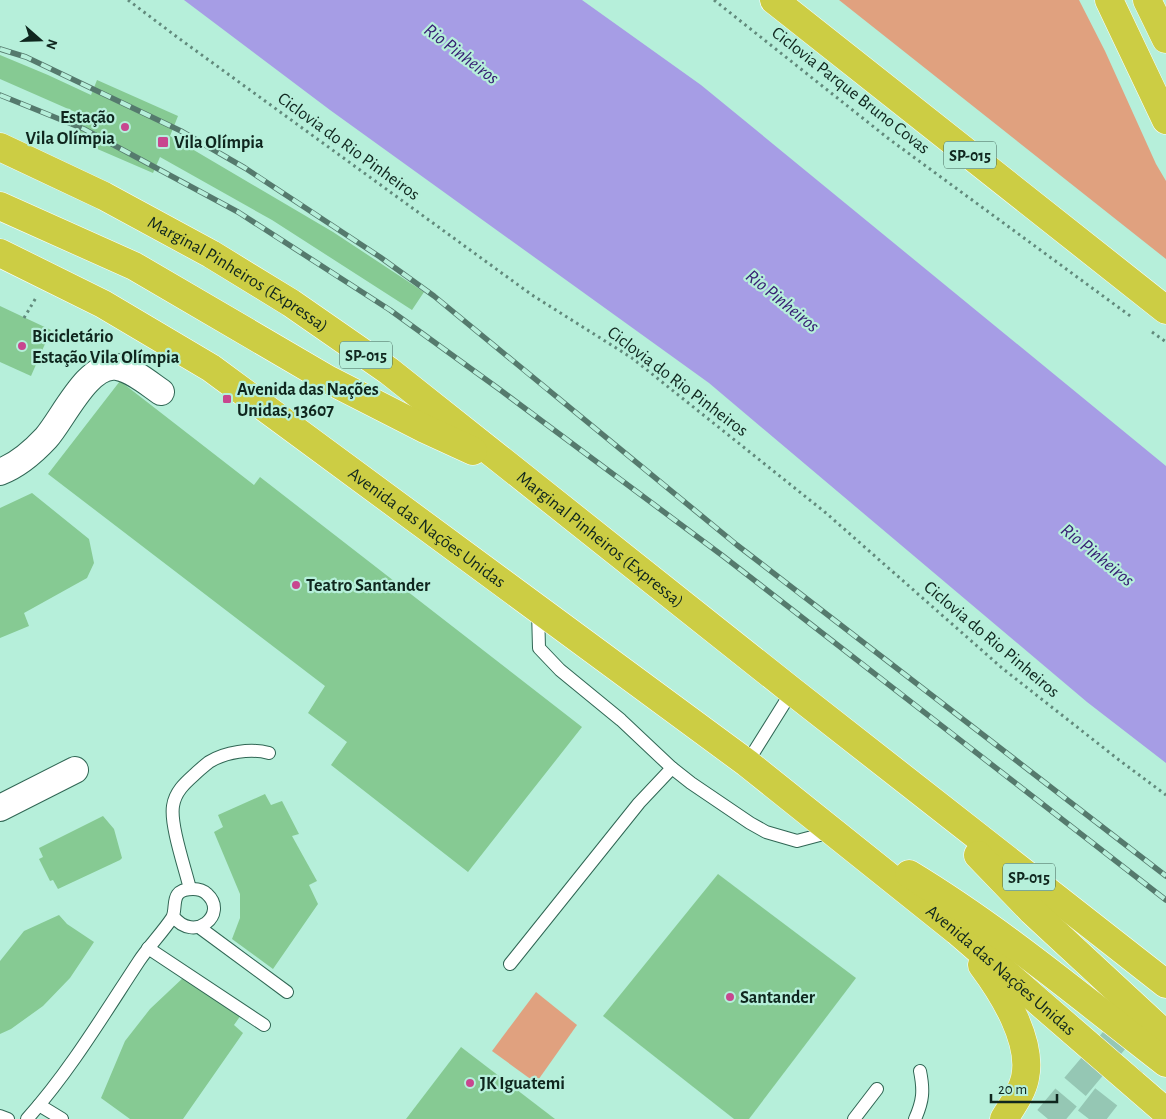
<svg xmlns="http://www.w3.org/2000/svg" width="1166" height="1119" font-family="'Alegreya Sans',sans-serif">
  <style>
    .green { fill: #e0a17f }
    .water { fill: #a69de5 }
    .building { fill: #86ca93 }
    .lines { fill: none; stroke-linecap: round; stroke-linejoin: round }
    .highway-tunnel { stroke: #95c7b4; stroke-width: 28; stroke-dasharray: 28 14; stroke-linecap: butt }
    .lane-casing { stroke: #306654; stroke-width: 14 }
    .street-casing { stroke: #306654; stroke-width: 28 }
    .highway-casing { stroke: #fff; stroke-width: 29 }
    .path { stroke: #628a7c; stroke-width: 3; stroke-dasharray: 2.5 4; stroke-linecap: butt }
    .lane { stroke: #fff; stroke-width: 12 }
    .street { stroke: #fff; stroke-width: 26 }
    .highway { stroke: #cccd44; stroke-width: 28 }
    .rail-casing { stroke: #557a6d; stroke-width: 5.5 }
    .rail { stroke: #b6efda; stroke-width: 4; stroke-dasharray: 11; stroke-linecap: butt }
    .poi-dot { fill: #c8478f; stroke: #b6efda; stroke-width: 2 }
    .labels { text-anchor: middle; stroke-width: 4.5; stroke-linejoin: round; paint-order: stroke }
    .shield { fill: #b6efda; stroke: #416256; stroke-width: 1 }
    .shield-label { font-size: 16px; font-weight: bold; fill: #0f261e }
    .street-label { font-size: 18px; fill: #0f261e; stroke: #b6efda }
    .poi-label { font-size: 18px; font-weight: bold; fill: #0f261e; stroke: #b6efda; text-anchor: start }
    .water-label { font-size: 19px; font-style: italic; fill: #372073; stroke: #b6efda }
  </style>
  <rect width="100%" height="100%" fill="#b6efda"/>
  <!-- green -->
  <g class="green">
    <polygon points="839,0 1079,0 1105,51 1156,164 1166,181 1166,259"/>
    <polygon points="536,992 577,1025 536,1083 492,1051"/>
  </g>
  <!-- water -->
  <polygon class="water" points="184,0 582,0 701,85 1166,466 1166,763 1087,702 709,383 330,110"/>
  <!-- building -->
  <g class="building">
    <polygon points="0,55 48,75 91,95 97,80 178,116 170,136 333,232 424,292 412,310 272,220 160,157 153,173 72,138 82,115 0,79"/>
    <polygon points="0,306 51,330 31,376 0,362"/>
    <polygon points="120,381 254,485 260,477 582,727 468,872 331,765 347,742 308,713 325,686 48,474"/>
    <polygon points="32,493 89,539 94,563 87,578 24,613 29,626 0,638 0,508"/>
    <polygon points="265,794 271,805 282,801 299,834 292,836 317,881 309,885 318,904 273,969 232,939 240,918 240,894 214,832 223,827 218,815"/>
    <polygon points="103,816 114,829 122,858 120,860 58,889 53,880 50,881 39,859 43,857 39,848"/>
    <polygon points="718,874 856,978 749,1119 734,1119 603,1016"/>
    <polygon points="59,915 67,924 94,942 70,978 43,1006 11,1029 0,1034 0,961 24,931"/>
    <polygon points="185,976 241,1015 234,1025 243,1033 183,1119 130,1119 101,1098 125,1041 150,1009"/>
    <polygon points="461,1047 555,1119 406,1119"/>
  </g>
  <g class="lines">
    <!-- highway-tunnel -->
    <g class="highway-tunnel">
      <polyline points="1048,1119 1139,1011 1166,975"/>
      <polyline points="1089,1119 1150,1041 1163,1030"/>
    </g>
    <!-- lane casing -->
    <g class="lane-casing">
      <g id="lane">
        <polyline points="538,610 539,648 560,670 621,720 672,768 691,783 750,823 766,832 797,841 831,832"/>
        <polyline points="747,763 792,691"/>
        <path d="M190,889c-5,-21 -20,-64 -17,-83 2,-14 12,-23 21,-31 5,-5 10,-9 15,-13 16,-10 42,-14 60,-9"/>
        <polyline points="199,927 287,992"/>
        <polyline points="148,948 264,1025"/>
        <polyline points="510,964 639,803 672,768"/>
        <polyline points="39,1105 62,1119"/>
        <polyline points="0,1116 8,1119"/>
        <path d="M27,1119c43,-48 77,-105 112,-158 10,-15 23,-28 33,-43 6,-10 -4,-29 21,-29 5,0 10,1 14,5 22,20 -13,50 -34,22"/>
        <polyline points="854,1119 877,1089"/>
        <path d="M915,1119c8,-18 9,-28 5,-48"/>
      </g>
    </g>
    <!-- street casing -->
    <g class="street-casing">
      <g id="street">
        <path d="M0,472c18,-7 33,-20 46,-34 17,-19 42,-76 71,-71 16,3 31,16 44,25"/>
        <polyline points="0,808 75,770"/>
      </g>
    </g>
    <!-- highway casing -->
    <g class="highway-casing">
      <g id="highway">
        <polyline points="774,0 1166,310"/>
        <polyline points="1109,0 1166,120"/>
        <polyline points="1147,0 1166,39"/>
        <path id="s1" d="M0,147l104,49 107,58 80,49 98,68 403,320 374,293"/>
        <polyline points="0,206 134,266 329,380 425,429 473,451"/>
        <path id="s2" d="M0,253l103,51 108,64 536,395 210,168 209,181"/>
        <polyline points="978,855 1032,911 1166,1035"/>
        <path d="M909,874c91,55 173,124 257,189"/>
        <path d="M982,965c21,28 51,76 43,113 -3,15 -13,28 -21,41"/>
      </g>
    </g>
    <!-- path -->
    <g class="path">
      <polyline points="128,0 177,37 532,295 632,358 826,513 1002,668 1119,760 1166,795"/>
      <polyline points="714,0 889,139 1133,318"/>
      <polyline points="24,318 37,296"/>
      <polyline points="1152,332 1166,342"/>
    </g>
    <!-- lane -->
    <use href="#lane" class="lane"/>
    <!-- street -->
    <use href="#street" class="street"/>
    <!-- highway -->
    <use href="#highway" class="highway"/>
    <!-- rail casing -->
    <g class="rail-casing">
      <g id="rail">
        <polyline points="0,49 26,57 181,131 245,168 380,257 434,296 737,545 1166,876"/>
        <polyline points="0,95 84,129 238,212 390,310 499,389 723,556 1166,900"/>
      </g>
    </g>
    <!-- rail -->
    <use href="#rail" class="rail"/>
  </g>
  <!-- markers -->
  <g class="poi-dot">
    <circle cx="125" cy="127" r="5"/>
    <rect x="157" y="136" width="12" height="12" rx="2.5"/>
    <circle cx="22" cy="346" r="5"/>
    <rect x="222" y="394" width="10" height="10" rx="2.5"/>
    <circle cx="296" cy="585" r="5"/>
    <circle cx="730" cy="997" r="5"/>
    <circle cx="470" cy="1083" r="5"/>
  </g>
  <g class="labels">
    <!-- shield labels -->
    <g class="shield">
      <rect x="944" y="141.5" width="52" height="27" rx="4"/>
      <rect x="340" y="341.5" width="52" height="27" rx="4"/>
      <rect x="1003" y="863.5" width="52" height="27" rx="4"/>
    </g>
    <g class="shield-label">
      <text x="970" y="161">SP-015</text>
      <text x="366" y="361">SP-015</text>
      <text x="1029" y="883">SP-015</text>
    </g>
    <!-- street labels -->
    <g class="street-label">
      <text transform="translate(851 90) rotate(38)" y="6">Ciclovia Parque Bruno Covas</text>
      <text transform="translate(349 146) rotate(36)" y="6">Ciclovia do Rio Pinheiros</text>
      <text dy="6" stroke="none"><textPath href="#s1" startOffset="270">Marginal Pinheiros (Expressa)</textPath></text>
      <text transform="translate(678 381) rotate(37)" y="6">Ciclovia do Rio Pinheiros</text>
      <text dy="6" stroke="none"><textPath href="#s2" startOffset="509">Avenida das Nações Unidas</textPath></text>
      <text dy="6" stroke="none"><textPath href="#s1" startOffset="720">Marginal Pinheiros (Expressa)</textPath></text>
      <text transform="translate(992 639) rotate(40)" y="6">Ciclovia do Rio Pinheiros</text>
      <text dy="6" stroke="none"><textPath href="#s2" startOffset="1234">Avenida das Nações Unidas</textPath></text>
    </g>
    <!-- poi labels -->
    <g class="poi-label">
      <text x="115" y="123" text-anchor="end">Estação<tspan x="115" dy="21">Vila Olímpia</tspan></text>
      <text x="174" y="148">Vila Olímpia</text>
      <text x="32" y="342">Bicicletário<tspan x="32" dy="21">Estação Vila Olímpia</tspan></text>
      <text x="237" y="395">Avenida das Nações<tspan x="237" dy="21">Unidas, 13607</tspan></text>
      <text x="306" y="591">Teatro Santander</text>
      <text x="740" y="1003">Santander</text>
      <text x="480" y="1089">JK Iguatemi</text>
    </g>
    <!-- water labels -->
    <g class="water-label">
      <text transform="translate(462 53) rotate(37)" y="7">Rio Pinheiros</text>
      <text transform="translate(783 300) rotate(39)" y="7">Rio Pinheiros</text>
      <text transform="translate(1098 554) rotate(39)" y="7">Rio Pinheiros</text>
    </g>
  </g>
  <!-- north arrow -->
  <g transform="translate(40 40) rotate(110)" stroke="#b6efda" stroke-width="4" paint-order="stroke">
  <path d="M0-4L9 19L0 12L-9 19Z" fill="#0f261e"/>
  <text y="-8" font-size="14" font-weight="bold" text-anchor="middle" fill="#0f261e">N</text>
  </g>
  <!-- scale -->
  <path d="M991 1094v8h66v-8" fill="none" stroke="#0f261e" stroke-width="2.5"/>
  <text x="998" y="1094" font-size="15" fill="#0f261e" stroke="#b6efda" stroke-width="4" paint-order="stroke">20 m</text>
</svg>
